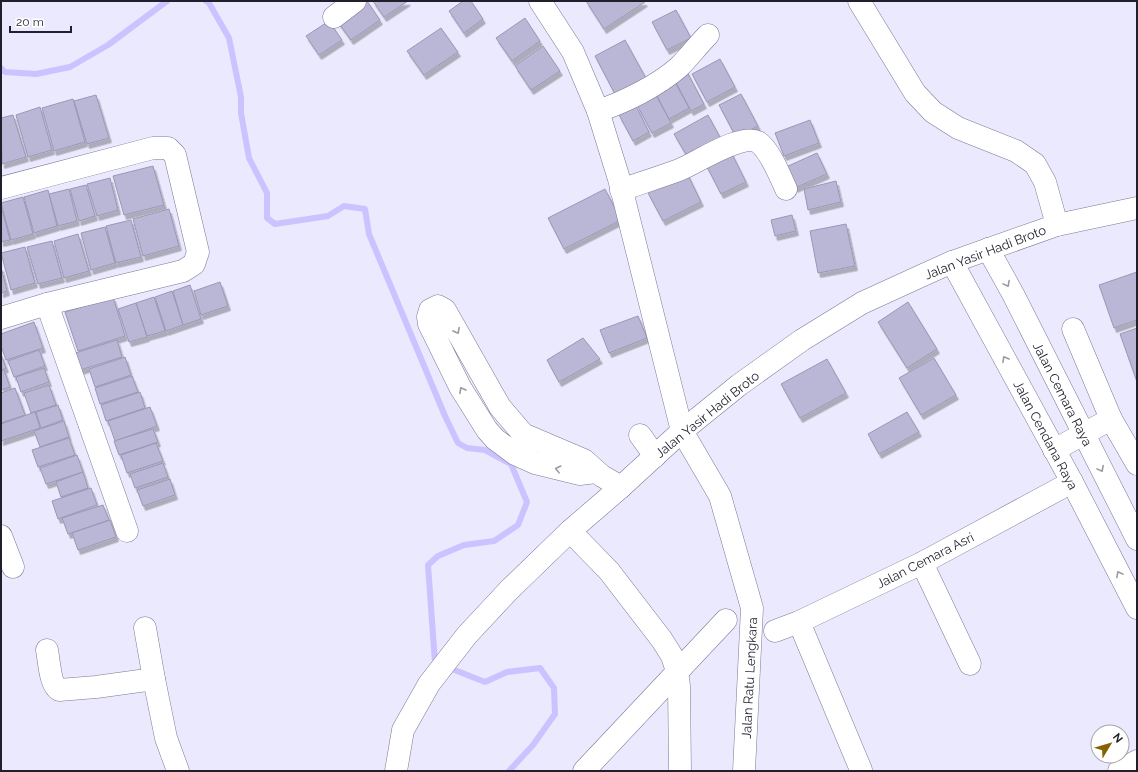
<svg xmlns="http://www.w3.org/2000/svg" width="1138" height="772" font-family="Raleway,sans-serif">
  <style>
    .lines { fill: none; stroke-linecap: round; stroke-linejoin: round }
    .stream { stroke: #cbc2ff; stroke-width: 6 }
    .building { fill: #bab6d6; stroke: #9a97b5; filter: url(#shadow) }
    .minor-casing { stroke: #7c7895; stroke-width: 23 }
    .minor { stroke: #fff; stroke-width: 22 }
    .oneway { stroke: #9b9aa0 }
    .labels { text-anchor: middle; stroke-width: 3; stroke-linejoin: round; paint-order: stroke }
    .street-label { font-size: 13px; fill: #201f2b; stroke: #fff }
  </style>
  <defs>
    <filter id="shadow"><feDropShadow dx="2.5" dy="4.5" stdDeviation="0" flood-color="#0004"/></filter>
  </defs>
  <rect width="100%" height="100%" fill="#ebe9fd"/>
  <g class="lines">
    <!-- stream -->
    <g class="stream">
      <polyline points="206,1 209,3 229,38 241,97 241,113 249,158 267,193 267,218 275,224 328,216 344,206 365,209 369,234 445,416 458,443 467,448 485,450 511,464 527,502 518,525 494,541 464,545 438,556 428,565 435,663 439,664"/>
      <polyline points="1,68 5,72 36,74 70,67 108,45 167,1"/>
      <polyline points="447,667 485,682 507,672 540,668 554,688 555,714 533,745 509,771"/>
    </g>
  </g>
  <!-- building -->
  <g class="building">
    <polygon points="360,1 367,1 380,20 351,40 335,18"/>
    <polygon points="373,1 408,1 384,17"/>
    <polygon points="463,1 471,1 483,19 464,33 449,11"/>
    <polygon points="586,1 644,1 645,2 604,29"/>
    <polygon points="676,10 691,38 667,50 652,22"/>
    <polygon points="525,18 540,41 512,61 496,38"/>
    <polygon points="329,21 342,40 319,55 306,36"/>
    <polygon points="441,28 458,52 424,75 407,51"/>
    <polygon points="625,40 647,80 616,96 595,56"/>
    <polygon points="543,46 560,71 531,90 515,66"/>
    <polygon points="720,59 735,87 707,102 692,74"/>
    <polygon points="686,70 704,104 691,111 673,77"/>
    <polygon points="675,82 689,108 669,119 655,92"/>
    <polygon points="741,94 758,126 736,137 719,105"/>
    <polygon points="96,95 109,138 87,144 74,101"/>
    <polygon points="656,95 671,123 652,133 637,105"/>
    <polygon points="73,99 85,142 54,151 42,108"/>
    <polygon points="636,106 649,132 633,141 619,115"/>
    <polygon points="40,107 52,150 28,157 16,115"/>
    <polygon points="13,115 26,157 2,164 1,118"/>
    <polygon points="708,115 721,139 688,158 674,134"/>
    <polygon points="810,120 819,143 784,156 775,133"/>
    <polygon points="730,150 746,182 721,194 705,163"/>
    <polygon points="817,153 827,174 795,188 786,167"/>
    <polygon points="153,166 164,205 124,215 113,176"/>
    <polygon points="687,173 701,202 663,221 648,193"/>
    <polygon points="110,178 118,210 97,216 87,184"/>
    <polygon points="836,181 841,202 808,210 804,189"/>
    <polygon points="86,185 95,216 79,221 70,189"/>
    <polygon points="69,189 77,221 58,226 49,194"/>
    <polygon points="605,189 621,220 564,249 548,218"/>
    <polygon points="48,190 57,226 34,233 24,197"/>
    <polygon points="23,197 33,234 11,240 1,203"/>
    <polygon points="1,206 10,240 1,242"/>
    <polygon points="169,209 179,246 143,256 133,219"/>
    <polygon points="792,215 796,231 775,236 771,220"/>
    <polygon points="131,220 141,257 116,263 106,226"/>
    <polygon points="846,224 855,266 818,273 810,231"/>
    <polygon points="105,227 115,263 91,270 81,233"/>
    <polygon points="78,234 89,271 64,278 54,241"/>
    <polygon points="52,241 62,278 38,284 27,247"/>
    <polygon points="25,247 35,283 11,290 1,253"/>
    <polygon points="1,267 7,291 1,293"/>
    <polygon points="1137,272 1137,320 1114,328 1099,285"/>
    <polygon points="220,282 228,306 201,315 194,291"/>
    <polygon points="190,285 201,319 183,325 173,291"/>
    <polygon points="172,291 183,325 166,331 155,297"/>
    <polygon points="113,297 125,336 78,351 65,312"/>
    <polygon points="154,297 165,331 147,336 136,303"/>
    <polygon points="908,302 937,349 907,368 878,322"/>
    <polygon points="136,303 147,337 129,342 118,309"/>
    <polygon points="638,316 647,338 609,353 600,330"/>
    <polygon points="34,322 43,348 6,360 1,346 1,334"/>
    <polygon points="1137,328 1137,382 1120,334"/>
    <polygon points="583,338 600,359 559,382 547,360"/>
    <polygon points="117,340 122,357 77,371 72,354"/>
    <polygon points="39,350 45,366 14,377 8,361"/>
    <polygon points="1,354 6,368 1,370"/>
    <polygon points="125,357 131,375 95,387 89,369"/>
    <polygon points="934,358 956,395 921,415 899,378"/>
    <polygon points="827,359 846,393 800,418 781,384"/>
    <polygon points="44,368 49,382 21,392 16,377"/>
    <polygon points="4,370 10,387 1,390 1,371"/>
    <polygon points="132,376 138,392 100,404 95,388"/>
    <polygon points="49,385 56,405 31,413 24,393"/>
    <polygon points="15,388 25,415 1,423 1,393"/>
    <polygon points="140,392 145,408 106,421 101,405"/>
    <polygon points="58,405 63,420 41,428 36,412"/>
    <polygon points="150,407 157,426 115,441 108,421"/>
    <polygon points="35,412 40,428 1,441 1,424"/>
    <polygon points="907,412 919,432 879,454 868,434"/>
    <polygon points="64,421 69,437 40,447 34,431"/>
    <polygon points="153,429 158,442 119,455 114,441"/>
    <polygon points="69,438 75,455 38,467 32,450"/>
    <polygon points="156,443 163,461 127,473 121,455"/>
    <polygon points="77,455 83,472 46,484 40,468"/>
    <polygon points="163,463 168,477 135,488 130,474"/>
    <polygon points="83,472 88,488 61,497 56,482"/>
    <polygon points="170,479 175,495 143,506 137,490"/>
    <polygon points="91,488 97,505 58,519 52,501"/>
    <polygon points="103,505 109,520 68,534 62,518"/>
    <polygon points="110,520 116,537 78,550 72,533"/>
  </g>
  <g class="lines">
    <!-- minor casing -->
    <g class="minor-casing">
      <g id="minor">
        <polyline points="540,1 573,52 598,111 619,179 682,431 720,496 752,608 744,771"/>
        <polyline points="859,1 915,93 933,112 958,128 1016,151 1035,164 1045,182 1057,225"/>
        <polyline points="334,17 355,1"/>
        <path d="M598,111c27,-9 59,-25 81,-44 10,-10 19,-22 29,-32"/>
        <polyline points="1,188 153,148 168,148 175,155 198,252 194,264 183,271 47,304 1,318"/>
        <path d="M621,190c20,-7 39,-13 58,-20 18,-7 61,-37 79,-28 12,8 22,34 28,47"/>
        <polyline points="988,249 1013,294 1137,539"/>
        <polyline points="952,262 1072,482 1137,608"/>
        <polyline points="47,304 127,531"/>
        <polyline points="1111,419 1137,464"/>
        <polyline points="640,435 655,456"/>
        <polyline points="1054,450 1111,419 1073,329"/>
        <polyline points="596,472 580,474 535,463 515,454 495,439 487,430 460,387 429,324 428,317 430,310 438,306 445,310 500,407 523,434 584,460 602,476 621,487"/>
        <polyline points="570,531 609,571 662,640 672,656 677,671 679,686 680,771"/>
        <polyline points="1,536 13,567"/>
        <polyline points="922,563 970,664"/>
        <polyline points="799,622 861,770"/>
        <polyline points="145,628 154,679"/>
        <polyline points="775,631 799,622 922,563 1072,482"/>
        <path d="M47,650c2,10 3,35 12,40l37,-3 58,-8 12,59 12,33"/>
        <polyline points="396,771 403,730 429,684 467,635 509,590 570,531 621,487 682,431 739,385 802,340 862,303 921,276 952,262 1057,225 1137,208"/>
        <polyline points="584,771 726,620"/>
        <polyline points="1119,771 1137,761"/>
      </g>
    </g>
    <!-- minor -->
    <use href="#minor" class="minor"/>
  </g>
  <!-- one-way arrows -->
  <defs><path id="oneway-chevron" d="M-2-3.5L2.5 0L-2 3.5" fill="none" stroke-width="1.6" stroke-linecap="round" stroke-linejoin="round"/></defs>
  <g class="oneway">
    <use href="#oneway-chevron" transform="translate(1007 284) rotate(62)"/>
    <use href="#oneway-chevron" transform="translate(457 331) rotate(61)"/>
    <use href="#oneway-chevron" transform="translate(1005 359) rotate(-119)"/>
    <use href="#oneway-chevron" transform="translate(462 390) rotate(-120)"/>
    <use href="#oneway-chevron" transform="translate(558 469) rotate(-166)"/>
    <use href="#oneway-chevron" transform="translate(1101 469) rotate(62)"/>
    <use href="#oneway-chevron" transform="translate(1119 574) rotate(-118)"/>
  </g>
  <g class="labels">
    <!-- street labels -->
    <g class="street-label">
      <text transform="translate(985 252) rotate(-21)" y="5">Jalan Yasir Hadi Broto</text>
      <text transform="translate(1063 394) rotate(63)" y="5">Jalan Cemara Raya</text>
      <text transform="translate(707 414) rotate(-39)" y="5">Jalan Yasir Hadi Broto</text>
      <text transform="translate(1046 435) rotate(62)" y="5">Jalan Cendana Raya</text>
      <text transform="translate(925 560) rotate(-27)" y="5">Jalan Cemara Asri</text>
      <text transform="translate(749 678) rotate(-87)" y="5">Jalan Ratu Lengkara</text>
    </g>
  </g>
  <!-- border -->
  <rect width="1138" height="772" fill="none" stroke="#201f2b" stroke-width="4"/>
  <!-- north arrow -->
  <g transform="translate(1110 744) rotate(52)"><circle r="19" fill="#ffffff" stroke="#a6a5aa"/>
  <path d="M0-3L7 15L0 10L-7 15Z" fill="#886200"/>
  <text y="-6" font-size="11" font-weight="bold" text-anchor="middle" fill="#201f2b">N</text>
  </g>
  <!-- scale -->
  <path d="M10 26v6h61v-6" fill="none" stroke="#201f2b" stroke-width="2"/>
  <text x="16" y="26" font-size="12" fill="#201f2b" stroke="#ffffff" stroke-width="3" paint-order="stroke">20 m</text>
</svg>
